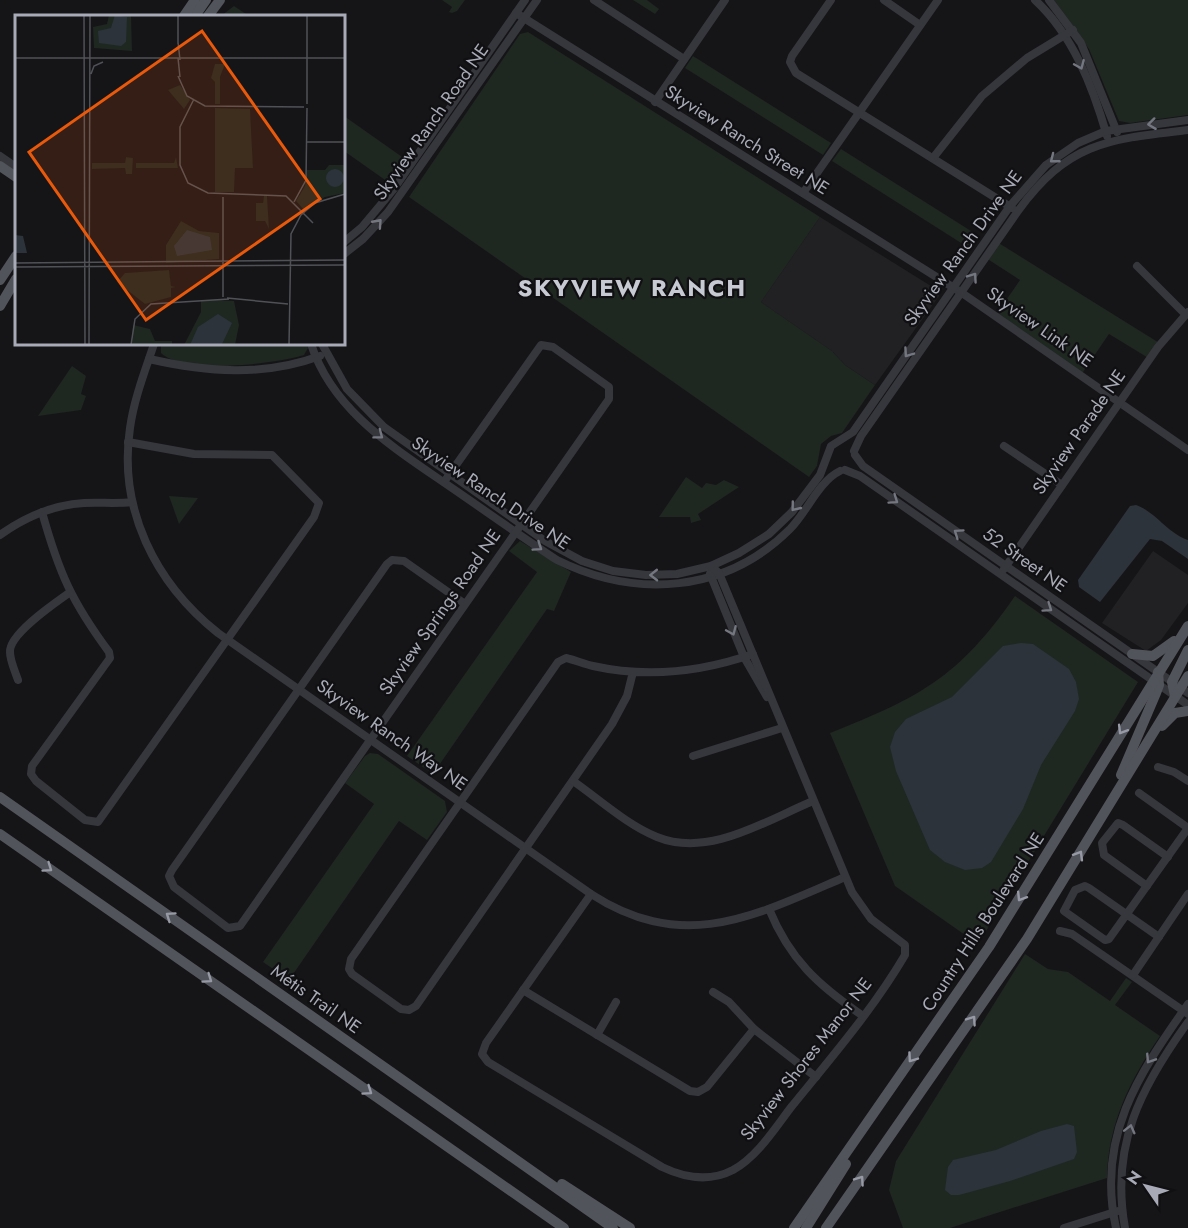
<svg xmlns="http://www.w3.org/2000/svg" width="1188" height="1228" font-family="Jost,sans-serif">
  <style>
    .built { fill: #212124 }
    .green { fill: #1f2721 }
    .water { fill: #2c333a }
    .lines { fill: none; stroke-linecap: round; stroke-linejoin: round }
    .minor { stroke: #36373c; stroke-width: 8 }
    .major { stroke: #52545b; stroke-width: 10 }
    .oneway { stroke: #757780 }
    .oneway2 { stroke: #979aa5 }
    .labels { text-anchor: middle; stroke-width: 4.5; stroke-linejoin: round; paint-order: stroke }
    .street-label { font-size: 18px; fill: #a8abb7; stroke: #101012 }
    .district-label { font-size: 24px; font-weight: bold; letter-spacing: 1.5px; fill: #c8cad3; stroke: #101012 }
    .inset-road { fill: none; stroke: #505157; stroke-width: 1.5 }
    .view { fill: #e8590c; fill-opacity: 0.15; stroke: #e8590c; stroke-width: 3 }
    .inset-edge { fill: none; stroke: #a8abb7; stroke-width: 3 }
  </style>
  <rect width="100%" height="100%" fill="#151517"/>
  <!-- built -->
  <g class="built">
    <polygon points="820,217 939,291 939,296 875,385 845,365 832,351 761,302"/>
    <polygon points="1153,551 1188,575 1188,603 1161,640 1146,651 1102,623"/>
  </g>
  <!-- green -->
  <g class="green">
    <polygon points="442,0 465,0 457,11 452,13 449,12 452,7"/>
    <polygon points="633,0 647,0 659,9 655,14"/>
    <polygon points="1054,0 1188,0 1188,115 1130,123 1119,121 1089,49"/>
    <polygon points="234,6 249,16 221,16"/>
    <polygon points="528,32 820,217 761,302 832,351 845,365 875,385 842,433 831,436 821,444 817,466 809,477 409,197 520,34"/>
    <polygon points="693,56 831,143 823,155 685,68"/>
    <polygon points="344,116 405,159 388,182 344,151"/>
    <polygon points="841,149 979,236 969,248 832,161"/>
    <polygon points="997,242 1161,344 1150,359 1109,334 1081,375 995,316 1020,280 986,258"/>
    <path d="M161,344h146l1,4 -4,7c-29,9 -120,20 -143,-2z"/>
    <polygon points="72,366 86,376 81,394 86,396 81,410 38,416"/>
    <polygon points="686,477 702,488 706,483 716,485 724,480 739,487 698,514 701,520 691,523 690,517 659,517"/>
    <polygon points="169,496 198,498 179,524"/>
    <polygon points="520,541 571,572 554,611 547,609 433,774 407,756 537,572 509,551"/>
    <path d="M1015,596l123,86 -160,262 -83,-58 -65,-153c90,-36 128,-55 185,-137z"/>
    <polygon points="370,753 378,754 445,801 447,812 427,840 399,821 289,980 263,962 374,804 345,783 365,756"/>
    <path d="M1025,954l23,15 20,3 42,29 16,-23 6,4 -17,23 45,31c-30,44 -52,88 -53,142l-157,50h-47l-14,-38 7,-29z"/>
  </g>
  <!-- water -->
  <g class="water">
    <path d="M1136,505c20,7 31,28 52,35v19l-26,-18 -12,-2 -50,63 -21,-15 -1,-7 52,-74z"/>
    <polygon points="1021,643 1033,644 1069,669 1076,682 1079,699 1075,711 1041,765 1023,809 991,862 982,868 965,870 945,862 930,850 896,771 890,747 895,732 906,719 952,697 1003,646"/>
    <polygon points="1067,1124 1074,1126 1077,1152 1074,1159 1010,1181 959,1195 951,1195 945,1190 948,1167 953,1160 996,1150 1041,1131"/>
  </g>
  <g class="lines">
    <!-- minor -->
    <g class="minor">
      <polyline points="594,0 684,59"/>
      <polyline points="831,0 792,56 790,62 796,73 1012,208"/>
      <polyline points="884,0 920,25"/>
      <path d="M1035,0c38,35 58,87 72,136"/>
      <polyline points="1049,0 1081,43 1117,132"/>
      <polyline points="516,13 962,293 1188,450"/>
      <polyline points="655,102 725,0"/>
      <polyline points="0,156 16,167"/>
      <polyline points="933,158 982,96 1027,58 1073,30"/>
      <polyline points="803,193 938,0"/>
      <polyline points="344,242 362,227 393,190 525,0"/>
      <polyline points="344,254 363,239 388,212 537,0"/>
      <polyline points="1137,266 1185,314"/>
      <path d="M154,344c-9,27 -20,55 -24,84 -12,81 25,155 88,205l373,261c93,60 163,22 254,-17"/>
      <path d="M311,344c22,68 85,105 141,144 35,24 70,49 105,72 79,39 169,33 233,-31 17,-17 29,-48 50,-58"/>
      <polyline points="322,344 347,389 384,427 545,541 582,561 613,571 646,575 677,574 711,566 739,553 769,534 792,512 820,475 831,446 853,432 1010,206 1046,165 1078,143 1106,131 1188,120"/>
      <path d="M149,359c57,13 114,18 171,-3"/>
      <polyline points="1004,446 1062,485"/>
      <path d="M854,451l7,-15 157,-225c50,-69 91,-72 170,-81"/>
      <polyline points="855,455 863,466 1188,693"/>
      <polyline points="845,470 860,476 1188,705"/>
      <polyline points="444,482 541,345 553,347 609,387 609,399 240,926 228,928 174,887 169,876 172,870 387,564 392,560 404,561 465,604"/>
      <path d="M42,512c17,61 30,90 67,140l1,6 -78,108 -1,8 5,7 49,39 13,2 216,-305 5,-14 -47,-48 -78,-1 -66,-12"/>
      <path d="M0,535c25,-18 54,-30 84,-32 16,-1 32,1 48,-1"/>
      <polyline points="1004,569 1158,347 1188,312"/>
      <polyline points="710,574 744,657 767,697"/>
      <path d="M633,672l-6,24 -15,28 -196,282 -7,4 -8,-1 -49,-35 -3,-5 2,-10 207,-297 8,-4c9,2 18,6 27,8 54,12 108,6 160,-12"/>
      <path d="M18,680c-3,-9 -8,-19 -8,-28 -1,-18 45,-49 59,-59"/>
      <polyline points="693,756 782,728"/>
      <polyline points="1158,767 1174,772 1188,781"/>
      <path d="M573,781c26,18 54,44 84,56 52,21 108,-16 156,-36"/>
      <polyline points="1139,793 1188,828 1109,939 1105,940 1064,911 1075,890 1085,886 1089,888 1159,937"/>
      <polyline points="1147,886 1104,855 1102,843 1118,823 1123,825 1168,857"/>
      <path d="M591,894l-105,149 -4,11 6,8 174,105c23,11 48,15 71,3 25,-14 42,-42 59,-64 39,-48 82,-98 113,-151v-10l-34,-26 -19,-27 -133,-319 -8,-7"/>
      <path d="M769,909c21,51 49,76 94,107"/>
      <polyline points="1060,931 1072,934 1188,1014"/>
      <polyline points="1133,975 1188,894"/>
      <polyline points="523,990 690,1091 698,1092 707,1087 754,1029 816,1077"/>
      <polyline points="713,992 729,1002 754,1029"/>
      <polyline points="597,1035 616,1002"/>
      <polyline points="1064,1228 1118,1211"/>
      <path d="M1116,1228c-20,-91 22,-153 72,-224"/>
      <path d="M1125,1228c-15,-83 16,-141 63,-206"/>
    </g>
    <!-- major -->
    <g class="major">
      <polyline points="184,16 195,0"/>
      <polyline points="195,16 206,0"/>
      <polyline points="208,16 220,0"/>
      <polyline points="0,166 16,177"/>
      <polyline points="0,280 16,256"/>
      <polyline points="0,306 16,279"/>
      <polyline points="1132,654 1153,656 1174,641"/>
      <polyline points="1175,696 1172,682 1188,650"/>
      <polyline points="1162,726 1175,713 1188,711"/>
      <polyline points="1121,775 1156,693 1159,685 1158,672"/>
      <polyline points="0,797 613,1228"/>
      <polyline points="0,834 564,1228"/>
      <polyline points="562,1184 630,1228"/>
      <polyline points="794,1228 989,947 1188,626"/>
      <polyline points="806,1228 846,1164"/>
      <polyline points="826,1228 1027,939 1188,676"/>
    </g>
  </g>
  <!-- one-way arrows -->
  <defs><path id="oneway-chevron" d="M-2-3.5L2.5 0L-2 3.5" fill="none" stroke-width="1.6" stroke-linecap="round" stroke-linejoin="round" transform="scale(1.5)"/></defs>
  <g class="oneway">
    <use href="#oneway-chevron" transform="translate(1080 65) rotate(67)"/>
    <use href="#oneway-chevron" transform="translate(1152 124) rotate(173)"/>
    <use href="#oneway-chevron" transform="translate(1054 159) rotate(142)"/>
    <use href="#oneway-chevron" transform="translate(378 223) rotate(-48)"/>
    <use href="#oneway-chevron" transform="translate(973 277) rotate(-55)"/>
    <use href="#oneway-chevron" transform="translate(908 353) rotate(125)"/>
    <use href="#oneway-chevron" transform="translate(379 435) rotate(37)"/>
    <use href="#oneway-chevron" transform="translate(894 500) rotate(35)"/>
    <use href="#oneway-chevron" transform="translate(795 507) rotate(129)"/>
    <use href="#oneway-chevron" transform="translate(958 533) rotate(-145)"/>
    <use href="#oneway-chevron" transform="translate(538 547) rotate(34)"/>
    <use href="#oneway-chevron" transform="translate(654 575) rotate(179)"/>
    <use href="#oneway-chevron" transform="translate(1048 608) rotate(35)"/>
    <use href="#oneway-chevron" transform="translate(732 631) rotate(67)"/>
    <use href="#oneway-chevron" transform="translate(1150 1059) rotate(123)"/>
    <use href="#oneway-chevron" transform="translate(1130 1129) rotate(-76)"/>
  </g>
  <g class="oneway2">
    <use href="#oneway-chevron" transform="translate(1122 730) rotate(121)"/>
    <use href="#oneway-chevron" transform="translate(1079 855) rotate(-59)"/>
    <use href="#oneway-chevron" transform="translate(48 868) rotate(35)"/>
    <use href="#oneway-chevron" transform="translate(1021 897) rotate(122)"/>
    <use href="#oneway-chevron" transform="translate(170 916) rotate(-145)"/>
    <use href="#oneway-chevron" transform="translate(208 979) rotate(35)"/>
    <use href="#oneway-chevron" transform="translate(972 1020) rotate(-55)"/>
    <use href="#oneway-chevron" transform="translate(912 1058) rotate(125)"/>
    <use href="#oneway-chevron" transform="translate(368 1091) rotate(35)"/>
    <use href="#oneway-chevron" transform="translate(860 1180) rotate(-55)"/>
  </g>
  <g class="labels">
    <!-- street labels -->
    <g class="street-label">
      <text transform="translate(431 122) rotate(-55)" y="6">Skyview Ranch Road NE</text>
      <text transform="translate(747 140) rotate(32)" y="6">Skyview Ranch Street NE</text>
      <text transform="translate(963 248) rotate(-54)" y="6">Skyview Ranch Drive NE</text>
      <text transform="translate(1040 327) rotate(35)" y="6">Skyview Link NE</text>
      <text transform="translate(1079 432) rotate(-55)" y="6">Skyview Parade NE</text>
      <text transform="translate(491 493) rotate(34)" y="6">Skyview Ranch Drive NE</text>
      <text transform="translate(1025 560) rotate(35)" y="6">52 Street NE</text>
      <text transform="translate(440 612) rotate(-55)" y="6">Skyview Springs Road NE</text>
      <text transform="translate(392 735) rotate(35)" y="6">Skyview Ranch Way NE</text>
      <text transform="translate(983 922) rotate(-57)" y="6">Country Hills Boulevard NE</text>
      <text transform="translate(316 999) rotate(35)" y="6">Métis Trail NE</text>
      <text transform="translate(806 1059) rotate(-52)" y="6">Skyview Shores Manor NE</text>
    </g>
    <!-- district labels -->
    <g class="district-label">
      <text x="632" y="296">SKYVIEW RANCH</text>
    </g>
  </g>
  <!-- overview -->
  <g transform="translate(15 15)">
    <rect width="330" height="330" fill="#151517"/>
    <path d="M94,0h22l1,36 -38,-3 -1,-21 14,-3zM200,49h10l-5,13v27h-5v-22l-4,-4zM165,70l10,15 -6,9 -16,-19zM200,93l35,1 3,59h-18l-1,24h-19zM111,142l7,1 -1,16h-6l-1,-6 -33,1v-6h33zM161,142l2,11h-42v-5h38zM314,150h16v28l-20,4 -21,13 -8,-9 9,-15 2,-16h18zM249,181h3l2,33 -4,-8h-9v-18h7zM166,206l18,10 20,2v26l-53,4v-18zM154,255l2,16 5,1 -5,1v9l-26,7 -28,-22 8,-9zM201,285l18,1 5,24 -4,20h-51l17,-33v-11zM118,310l17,4 5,12h17v4h-40z" fill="#1f2721"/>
    <path d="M100,0l12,2 -1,25 -5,4 -22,-3 -1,-12 13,-3zM311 163a9 9 0 1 1 18 0a9 9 0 1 1-18 0ZM172,215l23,7 2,13 -35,6 -3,-10zM0,220l8,1 4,17h-12zM203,299l14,9 -10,21 -32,1 8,-18z" fill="#2c333a"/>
    <path class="inset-road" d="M69,0l1,330M292,0v89M163,27l2,18M163,29v-29M0,43h330M163,43l2,19M76,59l3,-8 9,-4M163,61l9,20 18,10 99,1M179,84l-14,28v38l8,18 20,10 78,3 27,27M291,127h39M208,182v100M279,187l12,-22 1,-72M0,248l330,-3M0,252l330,-2M212,283l61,6M74,330l1,-330M116,330l4,-26 16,-15 78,-5M274,330l2,-111 10,-19 14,-12 30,-9"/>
    <path class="view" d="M187,16l118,168 -174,121 -117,-168z"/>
    <rect width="330" height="330" class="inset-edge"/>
  </g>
  <!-- north arrow -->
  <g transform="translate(1146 1186) rotate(305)" stroke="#101012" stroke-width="4.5" paint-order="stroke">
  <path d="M0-4.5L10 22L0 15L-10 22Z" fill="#a8abb7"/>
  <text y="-9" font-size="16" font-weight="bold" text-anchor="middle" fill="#a8abb7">N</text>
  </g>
</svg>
